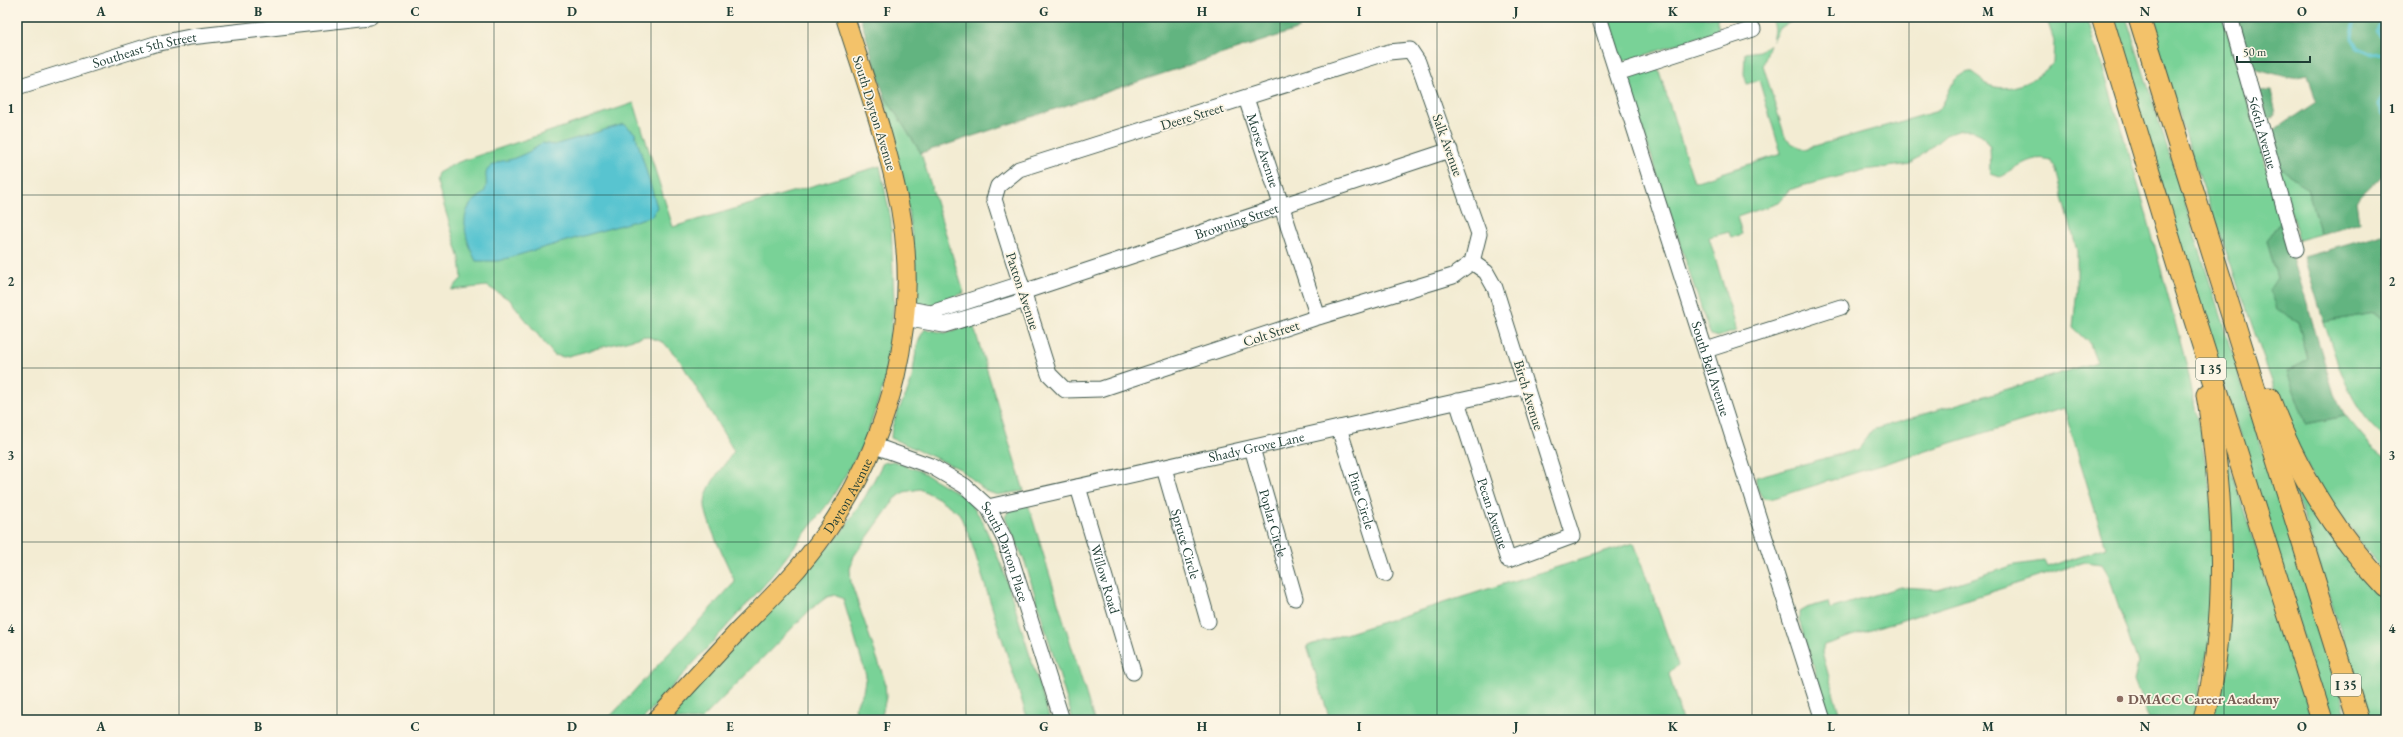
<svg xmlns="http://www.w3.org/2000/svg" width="2403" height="737" font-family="'EB Garamond',serif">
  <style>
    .green { fill: #79d297; stroke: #4c8866 }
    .forest { fill: #62b480; stroke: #40785a }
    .water { fill: #58c4d0; stroke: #3c8082 }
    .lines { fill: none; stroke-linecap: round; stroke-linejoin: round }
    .stream { stroke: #58c4d0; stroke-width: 3 }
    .minor-casing { stroke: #3f574c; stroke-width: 17 }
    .major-casing { stroke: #3f574c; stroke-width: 20 }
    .highway-casing { stroke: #3f574c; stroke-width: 23 }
    .minor { stroke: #fff; stroke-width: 15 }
    .major { stroke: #f3c26a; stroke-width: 18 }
    .highway { stroke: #f3c26a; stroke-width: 21 }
    .grid { fill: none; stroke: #1f3d34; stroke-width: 1; stroke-opacity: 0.55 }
    .education-dot { fill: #8d6e63; stroke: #fcf5e5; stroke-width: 1.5 }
    .labels { text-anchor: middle; stroke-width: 3.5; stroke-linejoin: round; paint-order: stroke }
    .shield { fill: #fcf5e5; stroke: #617469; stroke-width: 1 }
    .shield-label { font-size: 13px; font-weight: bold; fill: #1f3d34 }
    .street-label { font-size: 14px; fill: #1f3d34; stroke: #fcf5e5 }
    .education-label { font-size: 14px; font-weight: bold; fill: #785e54; stroke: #fcf5e5; text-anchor: start }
    .neatline { fill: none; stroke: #1f3d34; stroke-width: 1.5 }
    .grid-label { font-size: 13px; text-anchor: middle; font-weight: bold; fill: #1f3d34 }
  </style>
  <rect width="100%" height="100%" fill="#fcf5e5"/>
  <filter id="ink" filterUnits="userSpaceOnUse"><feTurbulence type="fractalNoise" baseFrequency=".025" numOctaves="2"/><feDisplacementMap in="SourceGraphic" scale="8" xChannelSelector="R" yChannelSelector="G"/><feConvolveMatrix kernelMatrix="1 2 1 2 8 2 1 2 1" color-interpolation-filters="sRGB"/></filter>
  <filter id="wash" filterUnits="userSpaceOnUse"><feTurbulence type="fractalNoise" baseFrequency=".012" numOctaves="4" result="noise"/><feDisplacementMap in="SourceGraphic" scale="16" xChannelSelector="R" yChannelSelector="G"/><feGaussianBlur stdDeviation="0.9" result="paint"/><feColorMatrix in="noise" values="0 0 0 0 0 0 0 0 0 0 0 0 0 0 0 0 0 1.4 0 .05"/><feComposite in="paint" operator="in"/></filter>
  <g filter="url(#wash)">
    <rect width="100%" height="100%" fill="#f3ecd3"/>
    <!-- green -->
    <g class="green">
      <polygon points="1604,17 1718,17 1718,31 1630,60 1622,61 1617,56"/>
      <polygon points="1771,17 1800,17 1778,29 1772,41 1774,29"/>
      <path d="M2046,17h41l53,173 48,181 23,120 3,80 -3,65 -17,84h-45l-15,-40 4,-16 -30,-90 -6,-10 -17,-2 -261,83 -2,7 19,68h-11l-31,-100v-8l7,-4 22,-6 2,7 70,-22 38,2 77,-24 29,-4 3,6 59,-20 -42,-139 -293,91 -8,-1c-5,-6 -8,-13 -7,-21l103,-28 13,-19 225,-68 -7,-18 -17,-16 4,-40v-37l-21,-81 -6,-10c-18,-6 -34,8 -50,17l-9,-3 -1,-27 -8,-12 -11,-5h-11l-14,5 -35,29 -47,6 -62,16 -13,4 -11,13 -41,14 5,17 -11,4 -2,-6 -20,5 26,87 1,7 -18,6 -7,-2 -3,-6 -80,-244 5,-9 25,-8 36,114 87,-28 -22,-74 -12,4 -3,-10 1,-21 14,-2 11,-7 -7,21 22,72 8,7 11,5 134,-38c9,-11 12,-28 20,-34 4,-2 10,-6 14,-5 6,2 9,10 14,12 24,11 51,-4 67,-21l1,-23z"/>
      <polygon points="2108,17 2126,17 2348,720 2329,720"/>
      <polygon points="2147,17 2223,17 2282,221 2267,240 2277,278 2277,310 2298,322 2308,360 2287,371 2306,424 2345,416 2372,448 2386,459 2386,576 2314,480 2288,427 2195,164"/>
      <path d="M884,95l37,58 43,140 -34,12 -11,-1 -6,-7c6,-68 -16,-135 -29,-202z"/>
      <path d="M634,103l39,124 207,-61 11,54 3,83 -9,78 -21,63 -34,57 -64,82 -124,137h-35l128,-138c-7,-17 -30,-61 -30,-78 0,-18 20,-39 29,-53l-55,-92 -16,-17 -18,-6 -81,21 -10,-2 -44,-55 -23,-14 -36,4 11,-12 -2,-19 -24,-80 2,-6 18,-10z"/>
      <polygon points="2277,165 2307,188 2321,234 2299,240"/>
      <path d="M2374,313l12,7v118c-36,-28 -48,-74 -62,-116z"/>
      <path d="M973,324l51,167 -27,4 -11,-4 -26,-22 -69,-31c0,-20 13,-35 19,-53 6,-19 3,-40 15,-56l21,4z"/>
      <polygon points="2227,458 2312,720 2210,720 2222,461"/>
      <polygon points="893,461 920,471 966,498 981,518 1003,569 1050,720 1028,720 970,538 959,513 938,498 920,489 904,492 895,499 854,556 850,569 851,583 885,681 886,697 881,720 858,720 855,707 863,692 866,675 843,599 835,595 827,597 811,609 701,720 665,720 840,534 865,497 883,463"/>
      <polygon points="2291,470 2386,597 2386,720 2370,720 2288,471"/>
      <polygon points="1028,504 1094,720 1073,720 1025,562 1005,517 1010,509"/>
      <polygon points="1634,543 1678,665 1669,674 1682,720 1330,720 1307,646"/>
    </g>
    <!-- forest -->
    <g class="forest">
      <polygon points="860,17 1295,17 1299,29 921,153 884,95"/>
      <polygon points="2236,17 2386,17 2386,172 2356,201 2359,222 2321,234 2307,188 2277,165 2268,134 2316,102 2308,74 2287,78 2250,68"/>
      <polygon points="2271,90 2276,115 2267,120 2259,91"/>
      <polygon points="2282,221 2334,394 2345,416 2306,424 2287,372 2308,359 2298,322 2277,310 2269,290 2277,278 2267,240"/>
      <polygon points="2382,235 2386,236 2386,320 2374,313 2324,322 2304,257"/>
    </g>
    <!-- water -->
    <path class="water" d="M624,124l11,9 22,74 -5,9 -154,45h-22c-8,-16 -17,-40 -6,-56 5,-7 15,-9 16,-18 2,-12 -5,-15 9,-23 5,-4 12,-3 17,-5 11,-4 22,-9 30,-16l12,2z"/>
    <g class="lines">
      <!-- stream -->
      <g class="stream">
        <polyline points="2350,17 2354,23 2352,38 2357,48 2370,54 2386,53"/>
        <polyline points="2382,17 2377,30 2384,41 2386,55"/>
        <polyline points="2386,91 2378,105 2382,113 2386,113"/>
      </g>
    </g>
  </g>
  <g filter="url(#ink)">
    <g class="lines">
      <!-- minor casing -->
      <g class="minor-casing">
        <g id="minor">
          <path id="s1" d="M1599,17l224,703"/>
          <path id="s2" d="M2230,17l66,232"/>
          <polygon points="1410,50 1418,62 1479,234 1472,262 1453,276 1318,317 1101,389 1065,390 1049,374 994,199 998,186 1019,169 1389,52"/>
          <polyline points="1617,73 1753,29"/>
          <path id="s3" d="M17,87l138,-43 35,-7 180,-20"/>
          <path id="s4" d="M1246,98l72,219"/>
          <path id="s5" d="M1023,292l427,-142"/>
          <polyline points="914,310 931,313 1021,284"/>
          <polyline points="904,318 944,325 1026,300"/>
          <polyline points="1706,350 1841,307"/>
          <path id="s6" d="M1457,401l51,159 65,-24 -78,-248 -9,-16 -14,-10"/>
          <path id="s7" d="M1339,428l46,146"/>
          <path id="s8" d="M875,446l56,20 34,20 23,21 17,33 57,180"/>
          <path id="s9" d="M1252,448l43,150"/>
          <path id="s10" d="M1164,468l44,153"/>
          <path id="s11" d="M1078,487l55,185"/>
          <path id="s12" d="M988,507l538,-121"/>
        </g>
      </g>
      <!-- major casing -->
      <g class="major-casing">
        <g id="major">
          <path id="s13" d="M656,720c28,-30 56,-61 84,-91 31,-31 62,-62 87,-98 64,-92 94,-212 73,-323 -12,-65 -35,-128 -55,-191"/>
        </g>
      </g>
      <!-- highway casing -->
      <g class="highway-casing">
        <g id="highway">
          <polyline points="2102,17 2183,283 2322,720"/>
          <polyline points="2139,17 2358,720"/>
          <path d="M2269,398c26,70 66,136 117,189"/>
          <path d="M2204,720c20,-81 21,-164 13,-247 -3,-26 -5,-52 -10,-78"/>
        </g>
      </g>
      <!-- minor -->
      <use href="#minor" class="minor"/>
      <!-- major -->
      <use href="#major" class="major"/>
      <!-- highway -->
      <use href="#highway" class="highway"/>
    </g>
  </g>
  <!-- grid -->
  <path class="grid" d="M179,17v703M337,17v703M494,17v703M651,17v703M808,17v703M966,17v703M1123,17v703M1280,17v703M1437,17v703M1595,17v703M1752,17v703M1909,17v703M2066,17v703M2224,17v703M17,195h2369M17,368h2369M17,542h2369"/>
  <!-- markers -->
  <circle class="education-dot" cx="2120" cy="699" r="4"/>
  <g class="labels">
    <!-- shield labels -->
    <g class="shield">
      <rect x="2196" y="358" width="30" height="22" rx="3"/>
      <rect x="2331" y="674" width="30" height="22" rx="3"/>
    </g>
    <g class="shield-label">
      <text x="2211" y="374">I 35</text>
      <text x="2346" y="690">I 35</text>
    </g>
    <!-- street labels -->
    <g class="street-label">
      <text dy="5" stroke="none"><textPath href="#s3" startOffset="133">Southeast 5th Street</textPath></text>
      <text transform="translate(875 113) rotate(73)" y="5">South Dayton Avenue</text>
      <text transform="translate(1192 116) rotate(-17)" y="5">Deere Street</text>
      <text dy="5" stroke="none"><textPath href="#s2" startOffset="120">566th Avenue</textPath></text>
      <text transform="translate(1448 145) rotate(70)" y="5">Salk Avenue</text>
      <text dy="5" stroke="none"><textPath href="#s4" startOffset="55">Morse Avenue</textPath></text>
      <text dy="5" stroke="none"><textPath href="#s5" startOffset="225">Browning Street</textPath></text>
      <text transform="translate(1023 291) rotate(72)" y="5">Paxton Avenue</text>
      <text transform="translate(1271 333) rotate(-18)" y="5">Colt Street</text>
      <text dy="5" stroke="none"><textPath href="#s1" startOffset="369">South Bell Avenue</textPath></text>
      <text transform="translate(1529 395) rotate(73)" y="5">Birch Avenue</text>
      <text dy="5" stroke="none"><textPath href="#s12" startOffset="275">Shady Grove Lane</textPath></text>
      <text dy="5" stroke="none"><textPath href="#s13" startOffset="296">Dayton Avenue</textPath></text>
      <text dy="5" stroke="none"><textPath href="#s7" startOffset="76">Pine Circle</textPath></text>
      <text dy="5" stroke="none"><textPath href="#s6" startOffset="118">Pecan Avenue</textPath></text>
      <text dy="5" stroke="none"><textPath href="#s9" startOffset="78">Poplar Circle</textPath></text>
      <text dy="5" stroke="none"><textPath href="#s10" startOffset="79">Spruce Circle</textPath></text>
      <text dy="5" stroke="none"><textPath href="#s8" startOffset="178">South Dayton Place</textPath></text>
      <text dy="5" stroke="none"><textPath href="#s11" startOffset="96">Willow Road</textPath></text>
    </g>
    <!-- education labels -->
    <g class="education-label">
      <text x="2128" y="704">DMACC Career Academy</text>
    </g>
  </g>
  <!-- margin -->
  <rect width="2403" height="737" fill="none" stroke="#fcf5e5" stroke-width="44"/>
  <!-- scale -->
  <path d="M2237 56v6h73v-6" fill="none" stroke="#1f3d34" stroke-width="2"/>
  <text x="2243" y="56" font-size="12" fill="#1f3d34" stroke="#fcf5e5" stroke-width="3" paint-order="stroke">50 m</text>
  <rect x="22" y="22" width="2359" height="693" class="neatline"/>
  <g class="grid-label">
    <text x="101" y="16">A</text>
    <text x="258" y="16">B</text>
    <text x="415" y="16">C</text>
    <text x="572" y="16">D</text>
    <text x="730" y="16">E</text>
    <text x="887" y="16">F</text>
    <text x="1044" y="16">G</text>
    <text x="1202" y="16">H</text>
    <text x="1359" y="16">I</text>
    <text x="1516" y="16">J</text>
    <text x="1673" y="16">K</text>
    <text x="1831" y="16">L</text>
    <text x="1988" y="16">M</text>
    <text x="2145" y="16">N</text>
    <text x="2302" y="16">O</text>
    <text x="11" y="113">1</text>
    <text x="2392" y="113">1</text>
    <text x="11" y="286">2</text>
    <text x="2392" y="286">2</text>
    <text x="11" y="460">3</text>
    <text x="2392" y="460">3</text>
    <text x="11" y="633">4</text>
    <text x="2392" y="633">4</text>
    <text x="101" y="731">A</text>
    <text x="258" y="731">B</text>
    <text x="415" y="731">C</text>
    <text x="572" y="731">D</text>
    <text x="730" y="731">E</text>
    <text x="887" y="731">F</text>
    <text x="1044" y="731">G</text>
    <text x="1202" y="731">H</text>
    <text x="1359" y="731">I</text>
    <text x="1516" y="731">J</text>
    <text x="1673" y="731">K</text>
    <text x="1831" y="731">L</text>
    <text x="1988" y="731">M</text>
    <text x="2145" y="731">N</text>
    <text x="2302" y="731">O</text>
  </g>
</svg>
